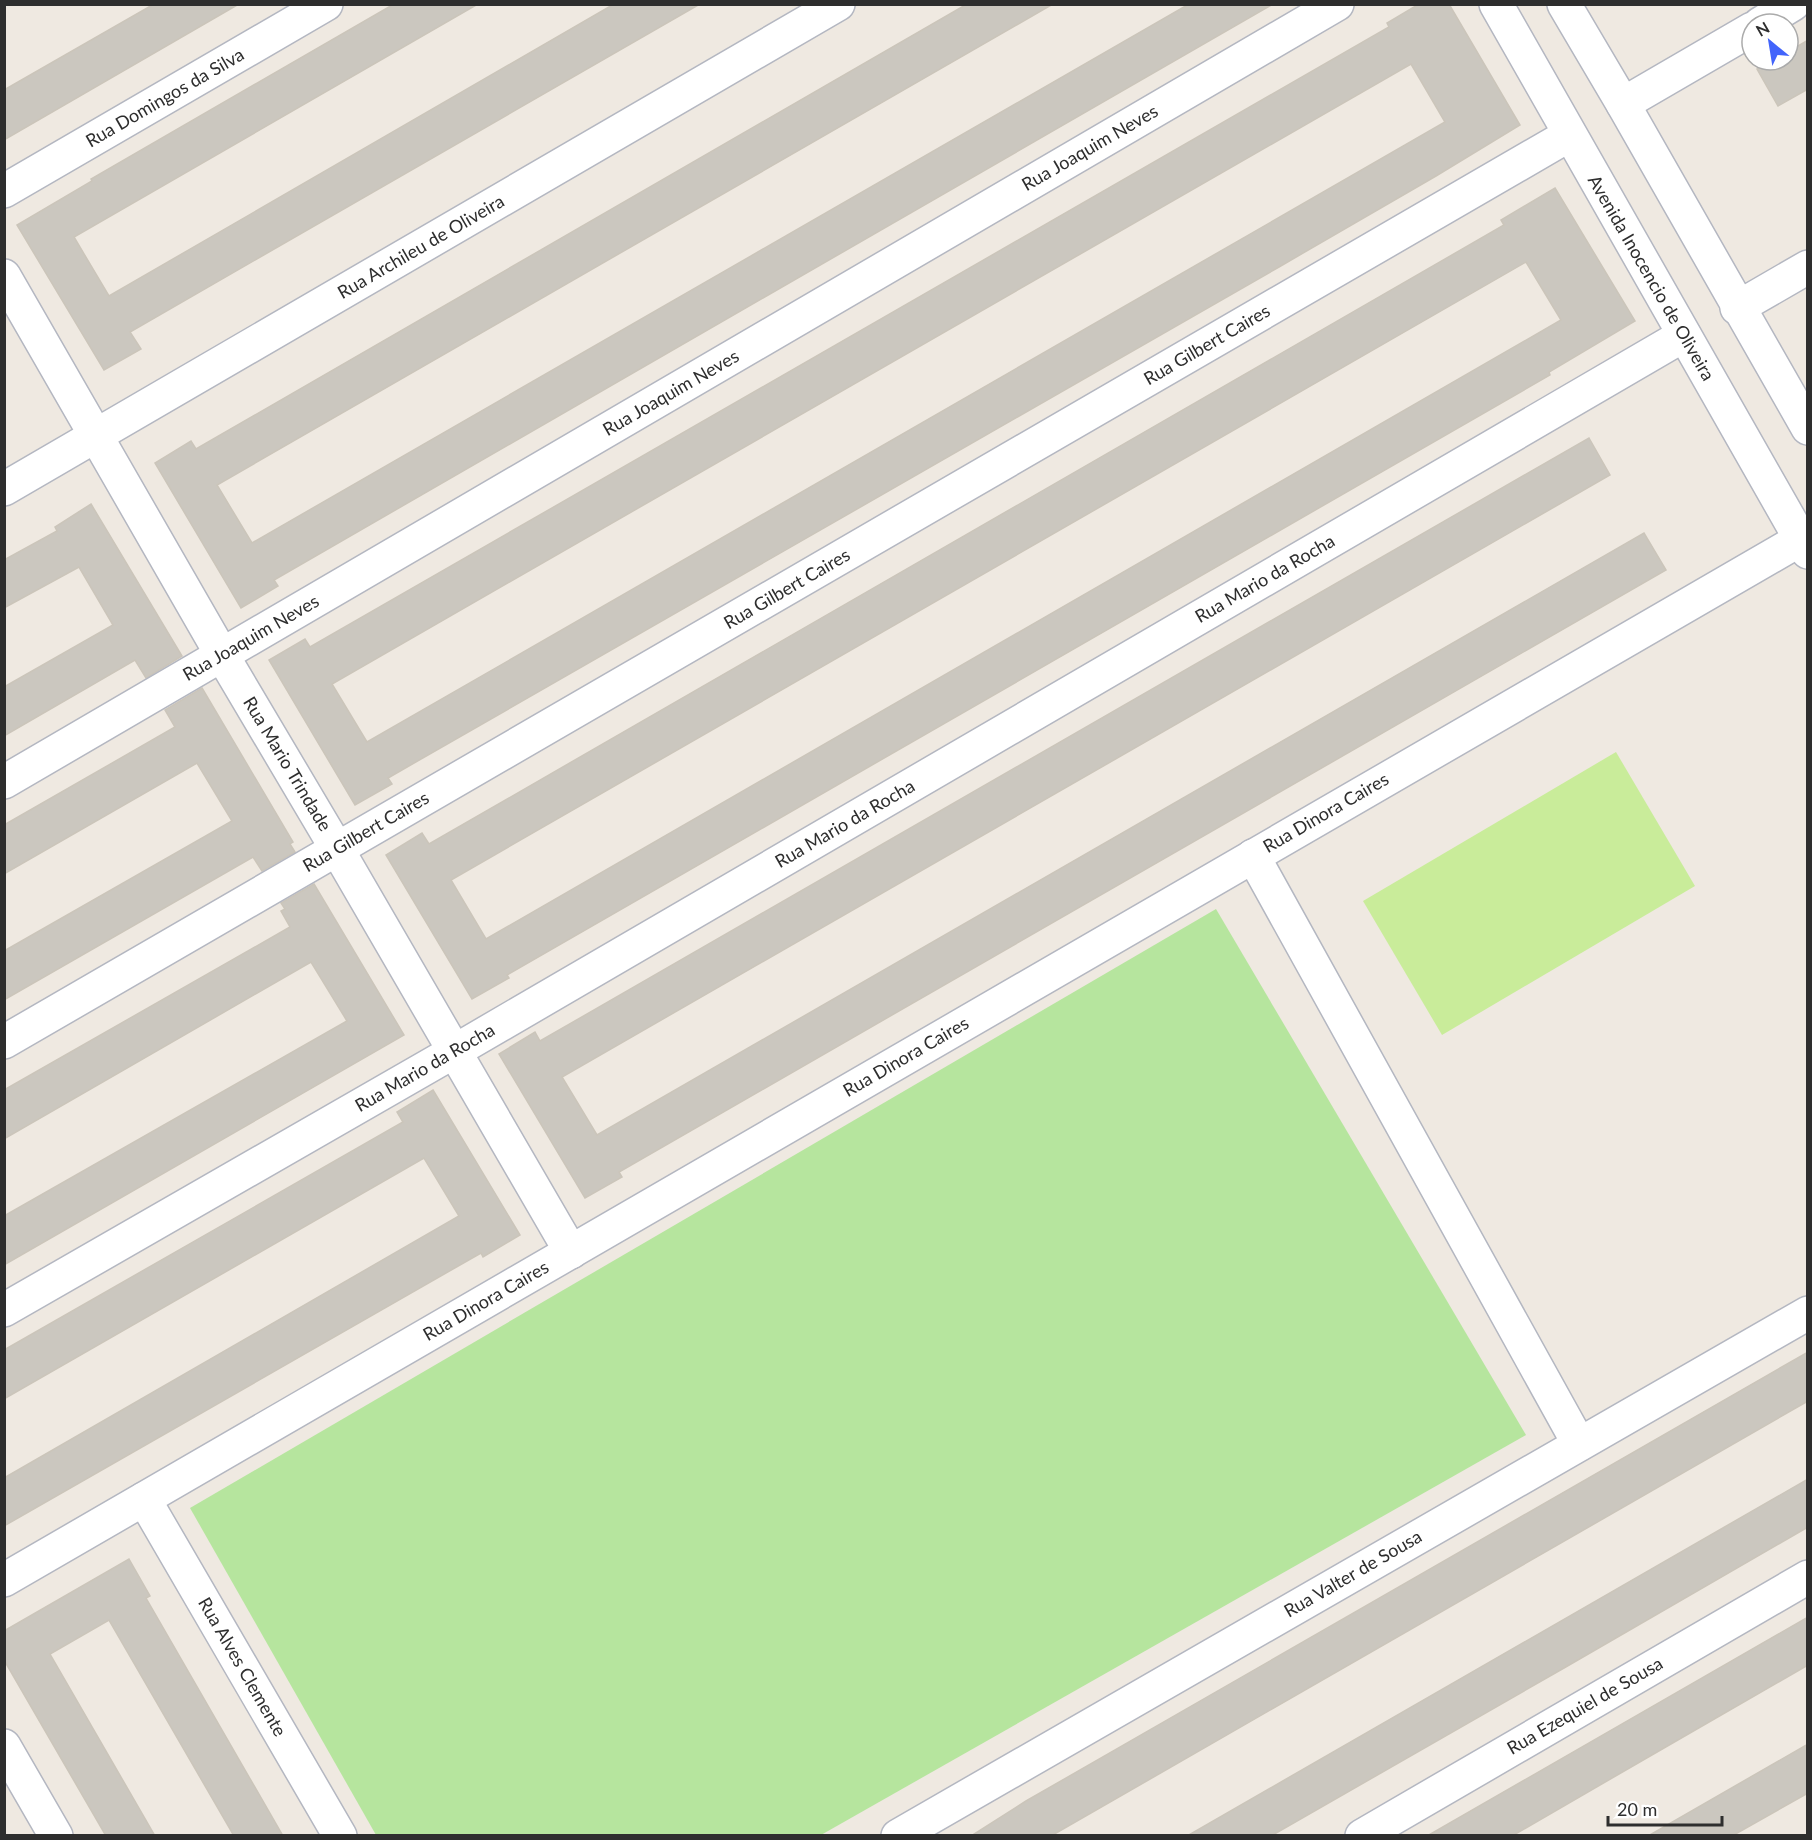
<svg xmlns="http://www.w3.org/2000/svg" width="1812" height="1840" font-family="Lato,sans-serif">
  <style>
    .green { fill: #b6e59e }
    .pitch { fill: #c9ec9a }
    .building { fill: #cbc7bf; stroke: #cbc5ba; stroke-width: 1.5; fill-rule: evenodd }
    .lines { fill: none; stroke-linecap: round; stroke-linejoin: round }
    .minor-casing { stroke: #b4b7c1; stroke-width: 36 }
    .minor { stroke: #fff; stroke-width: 33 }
    .labels { text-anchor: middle; stroke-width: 4.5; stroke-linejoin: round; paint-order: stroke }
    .street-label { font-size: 18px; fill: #2e2e2e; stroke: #fff }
  </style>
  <rect width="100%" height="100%" fill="#efe9e1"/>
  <!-- green -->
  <polygon class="green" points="1216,909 1526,1435 821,1835 376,1835 190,1508"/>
  <!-- pitch -->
  <polygon class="pitch" points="1616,752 1695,886 1442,1035 1363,901"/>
  <!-- building -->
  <g class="building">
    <polygon points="154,4 239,4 4,140 4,90"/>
    <polygon points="394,4 478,4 74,237 109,296 614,4 700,4 130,332 141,349 104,370 17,225 92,181 91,179"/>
    <polygon points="967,4 1053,4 217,485 252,543 1189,4 1273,4 274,580 278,586 241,608 155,463 191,441 196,449"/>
    <path d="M1419,4h30l71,121 -84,51 -157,91 -891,511 4,6 -37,21 -86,-145 36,-21 5,8 1079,-620 -2,-4zM1411,64l34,58 -1078,620 -35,-58z"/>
    <polygon points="1808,40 1808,89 1778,106 1757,69 1773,60 1788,60 1788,52"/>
    <path d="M1555,188l80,133 -86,51 1,3 -1043,600 2,3 -37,21 -86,-144 36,-22 7,11 1075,-619 -3,-5zM1526,262l35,58 -1075,619 -35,-59z"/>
    <polygon points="1589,438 1610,475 562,1077 597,1135 1644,533 1666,570 619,1172 622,1177 585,1198 499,1054 535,1032 540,1041"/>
    <polygon points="91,504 182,656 146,678 135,660 4,736 4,687 113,625 79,567 4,608 4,560 57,531 55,527"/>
    <polygon points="202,688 293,842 290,844 295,852 262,871 253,857 4,1000 4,951 232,821 197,763 4,874 4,825 175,727 165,710"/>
    <polygon points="314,884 404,1035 4,1265 4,1216 347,1021 311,962 4,1139 4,1090 290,927 281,911 285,909 281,903"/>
    <polygon points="433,1090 520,1235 483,1257 481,1253 4,1526 4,1478 459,1216 424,1158 4,1399 4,1350 403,1122 397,1112"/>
    <polygon points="1808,1352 1808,1401 1051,1836 971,1836 1026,1801"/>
    <polygon points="1808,1479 1808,1527 1564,1668 1271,1836 1187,1836"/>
    <polygon points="129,1559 150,1596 146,1598 283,1836 234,1836 109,1620 50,1654 155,1836 106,1836 4,1660 4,1631"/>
    <polygon points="1808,1617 1808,1665 1664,1748 1512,1836 1427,1836"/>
    <polygon points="1808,1744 1808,1793 1732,1836 1648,1836"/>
  </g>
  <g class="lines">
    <!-- minor casing -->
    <g class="minor-casing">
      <g id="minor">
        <polyline points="1496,4 1808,552"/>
        <polyline points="1564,4 1623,104 1808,428"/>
        <polyline points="1760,24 1793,4"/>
        <polyline points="1623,104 1752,29"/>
        <polyline points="4,191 326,4"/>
        <polyline points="4,276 222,655 337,849 571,1252"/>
        <polyline points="1737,308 1808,267"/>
        <polyline points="4,489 838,4"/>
        <polyline points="4,782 1337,4"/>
        <polyline points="1253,856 1579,1444"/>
        <polyline points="4,1042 1569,135"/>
        <polyline points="4,1310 455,1051 1684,335"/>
        <polyline points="144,1499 340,1836"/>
        <polyline points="4,1580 1808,535"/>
        <polyline points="4,1746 56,1836"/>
        <polyline points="898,1836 1808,1313"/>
        <polyline points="1362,1836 1808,1577"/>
      </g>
    </g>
    <!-- minor -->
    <use href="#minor" class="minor"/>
  </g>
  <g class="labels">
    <!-- street labels -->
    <g class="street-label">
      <text transform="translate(165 98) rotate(-30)" y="6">Rua Domingos da Silva</text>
      <text transform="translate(1090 148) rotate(-30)" y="6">Rua Joaquim Neves</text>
      <text transform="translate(421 247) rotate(-30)" y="6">Rua Archileu de Oliveira</text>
      <text transform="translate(1651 278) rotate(60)" y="6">Avenida Inocencio de Oliveira</text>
      <text transform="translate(1207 345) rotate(-30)" y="6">Rua Gilbert Caires</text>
      <text transform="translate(671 393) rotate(-30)" y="6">Rua Joaquim Neves</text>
      <text transform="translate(1265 579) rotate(-30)" y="6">Rua Mario da Rocha</text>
      <text transform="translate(787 589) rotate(-30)" y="6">Rua Gilbert Caires</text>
      <text transform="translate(251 638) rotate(-30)" y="6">Rua Joaquim Neves</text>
      <text transform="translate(287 764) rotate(59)" y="6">Rua Mario Trindade</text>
      <text transform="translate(1326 813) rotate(-30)" y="6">Rua Dinora Caires</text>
      <text transform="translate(845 824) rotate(-30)" y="6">Rua Mario da Rocha</text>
      <text transform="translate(366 832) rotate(-30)" y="6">Rua Gilbert Caires</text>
      <text transform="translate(906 1057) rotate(-30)" y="6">Rua Dinora Caires</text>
      <text transform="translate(425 1068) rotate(-30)" y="6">Rua Mario da Rocha</text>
      <text transform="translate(486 1301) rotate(-30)" y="6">Rua Dinora Caires</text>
      <text transform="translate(1353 1574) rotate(-30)" y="6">Rua Valter de Sousa</text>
      <text transform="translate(242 1667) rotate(60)" y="6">Rua Alves Clemente</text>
      <text transform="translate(1585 1706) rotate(-30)" y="6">Rua Ezequiel de Sousa</text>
    </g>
  </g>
  <!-- border -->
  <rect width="1812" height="1840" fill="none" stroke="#2e2e2e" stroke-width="12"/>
  <!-- north arrow -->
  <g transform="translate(1770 42) rotate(330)"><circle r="28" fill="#ffffff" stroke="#ababab" stroke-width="1.5"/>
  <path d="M0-4.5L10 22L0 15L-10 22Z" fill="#4264fb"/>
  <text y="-9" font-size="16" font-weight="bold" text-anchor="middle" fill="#2e2e2e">N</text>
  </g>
  <!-- scale -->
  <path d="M1608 1816v9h114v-9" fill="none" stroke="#2e2e2e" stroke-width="3"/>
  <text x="1617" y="1816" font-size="18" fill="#2e2e2e" stroke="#ffffff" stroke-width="4.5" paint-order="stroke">20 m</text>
</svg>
